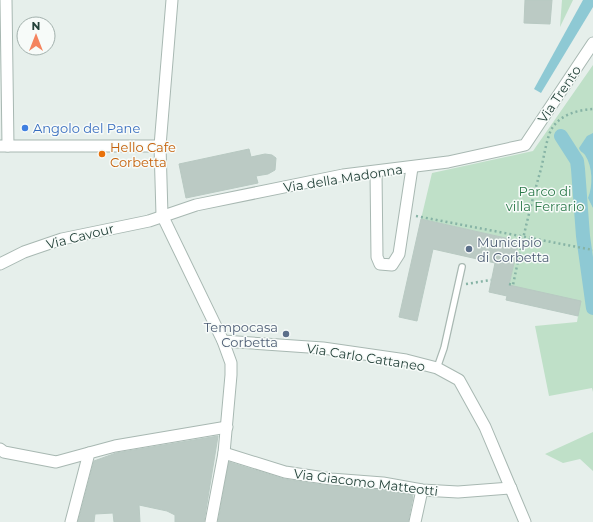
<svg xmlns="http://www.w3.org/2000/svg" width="593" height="522" font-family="Montserrat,sans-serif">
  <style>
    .green { fill: #bfe0c8 }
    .water { fill: #8ec9d4 }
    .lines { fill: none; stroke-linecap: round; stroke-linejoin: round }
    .canal { stroke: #8ec9d4; stroke-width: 14 }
    .building { fill: #bbcac4; stroke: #b8c9c2 }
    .lane-casing { stroke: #a8b8b2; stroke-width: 8 }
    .street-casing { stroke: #a8b8b2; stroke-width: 13 }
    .path { stroke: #86b3a5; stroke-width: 2.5; stroke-dasharray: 2 3; stroke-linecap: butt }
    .lane { stroke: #fff; stroke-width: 5.5 }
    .street { stroke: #fff; stroke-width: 11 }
    .shop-dot { fill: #3f7fe0; stroke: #f7fbf9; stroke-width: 1.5 }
    .food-dot { fill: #e8710a; stroke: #f7fbf9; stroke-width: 1.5 }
    .service-dot { fill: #5c6f8a; stroke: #f7fbf9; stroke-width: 1.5 }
    .labels { text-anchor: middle; stroke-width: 3; stroke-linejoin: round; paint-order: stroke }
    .street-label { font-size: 13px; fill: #24423a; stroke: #f7fbf9 }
    .shop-label { font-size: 13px; fill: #366cbe; stroke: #f7fbf9; text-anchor: start }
    .food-label { font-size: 13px; fill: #c56008; stroke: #f7fbf9; text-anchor: start }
    .park-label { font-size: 13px; fill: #2d7a4b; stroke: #f7fbf9 }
    .service-label { font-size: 13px; fill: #4e5e75; stroke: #f7fbf9; text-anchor: start }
  </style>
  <rect width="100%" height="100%" fill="#e6efeb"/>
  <!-- green -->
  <g class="green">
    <polygon points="562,0 573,0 560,27"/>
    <polygon points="593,65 593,392 592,388 549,396 535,326 577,322 578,316 509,285 519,241 421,219 432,173 533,151"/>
    <polygon points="593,432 593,471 580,459 563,463 545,454"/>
  </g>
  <!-- water -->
  <g class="water">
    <polygon points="583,0 593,0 593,7 541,93 534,89"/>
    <path d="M593,133v75l-5,-10c5,-12 5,-31 -3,-43 -2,-3 -5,-3 -6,-7l8,-12z"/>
  </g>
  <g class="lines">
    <!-- canal -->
    <polyline class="canal" points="561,136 577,161 578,169 583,236 593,308"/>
  </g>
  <!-- building -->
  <g class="building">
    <polygon points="525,0 552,0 550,24 524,23"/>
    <polygon points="249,149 251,157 265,154 272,155 276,158 275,170 268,174 256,176 258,183 186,198 179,164"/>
    <polygon points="421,219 519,241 509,285 581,301 578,316 506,300 507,296 489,292 495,263 433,249 417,321 399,317"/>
    <polygon points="218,436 204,522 175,522 175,515 167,511 139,505 140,522 114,522 113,513 95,514 94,522 78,522 94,461 116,453"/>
    <polygon points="229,462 284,479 330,486 382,490 412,495 413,497 408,522 218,522"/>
  </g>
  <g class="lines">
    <!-- lane casing -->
    <g class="lane-casing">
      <polyline id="lane" points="437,368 444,348 462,267"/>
    </g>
    <!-- street casing -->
    <g class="street-casing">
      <g id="street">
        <polyline points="6,0 8,146"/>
        <polyline points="172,0 160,146 162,215 223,341 231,363 231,375 224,453 211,522"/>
        <polyline points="0,146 160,146"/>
        <polyline points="376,172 377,257 380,264 392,265 399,254 412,168"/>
        <polyline points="0,264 24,252 62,239 149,221 196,205 343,175 448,162 525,145 593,43"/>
        <polyline points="223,341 323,348 406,360 437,368 459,380 485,427 525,522"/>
        <polyline points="0,449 4,452 56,462 89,453"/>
        <polyline points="224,453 285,472 331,479 383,483 422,490 458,492 511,488"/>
        <polyline points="71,522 89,453 115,446 227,427"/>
        <polyline points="415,522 422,490"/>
      </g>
    </g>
    <!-- path -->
    <g class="path">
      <polyline points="416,216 593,250"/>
      <polyline points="466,284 491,280"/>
      <path d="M509,284l4,1c8,-39 17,-78 28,-116 3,-12 5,-28 10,-39 8,-15 26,-20 42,-21"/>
    </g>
    <!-- lane -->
    <use href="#lane" class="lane"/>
    <!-- street -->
    <use href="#street" class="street"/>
  </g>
  <!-- markers -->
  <circle class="shop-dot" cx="25" cy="128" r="4"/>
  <circle class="food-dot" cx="102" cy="154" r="4"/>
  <g class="service-dot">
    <circle cx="469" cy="249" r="4"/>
    <circle cx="286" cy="334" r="4"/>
  </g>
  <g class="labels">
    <!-- street labels -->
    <g class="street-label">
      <text transform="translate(559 94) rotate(-56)" y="5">Via Trento</text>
      <text transform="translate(343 178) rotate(-9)" y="5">Via della Madonna</text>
      <text transform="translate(80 236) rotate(-14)" y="5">Via Cavour</text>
      <text transform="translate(366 357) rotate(9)" y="5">Via Carlo Cattaneo</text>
      <text transform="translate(366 482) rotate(7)" y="5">Via Giacomo Matteotti</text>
    </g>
    <!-- shop labels -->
    <g class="shop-label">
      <text x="33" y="133">Angolo del Pane</text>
    </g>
    <!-- food labels -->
    <g class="food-label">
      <text x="110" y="152">Hello Cafe<tspan x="110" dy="15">Corbetta</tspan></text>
    </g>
    <!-- park labels -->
    <g class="park-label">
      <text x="545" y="196">Parco di<tspan x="545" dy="15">villa Ferrario</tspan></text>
    </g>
    <!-- service labels -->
    <g class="service-label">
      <text x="477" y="247">Municipio<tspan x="477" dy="15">di Corbetta</tspan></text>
      <text x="278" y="332" text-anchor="end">Tempocasa<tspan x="278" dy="15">Corbetta</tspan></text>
    </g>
  </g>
  <!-- north arrow -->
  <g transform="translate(36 36)"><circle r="19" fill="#f7fbf9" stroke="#a3b1ad"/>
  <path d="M0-3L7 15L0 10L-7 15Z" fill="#f4845f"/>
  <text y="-6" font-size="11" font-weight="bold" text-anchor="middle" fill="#24423a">N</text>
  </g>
</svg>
